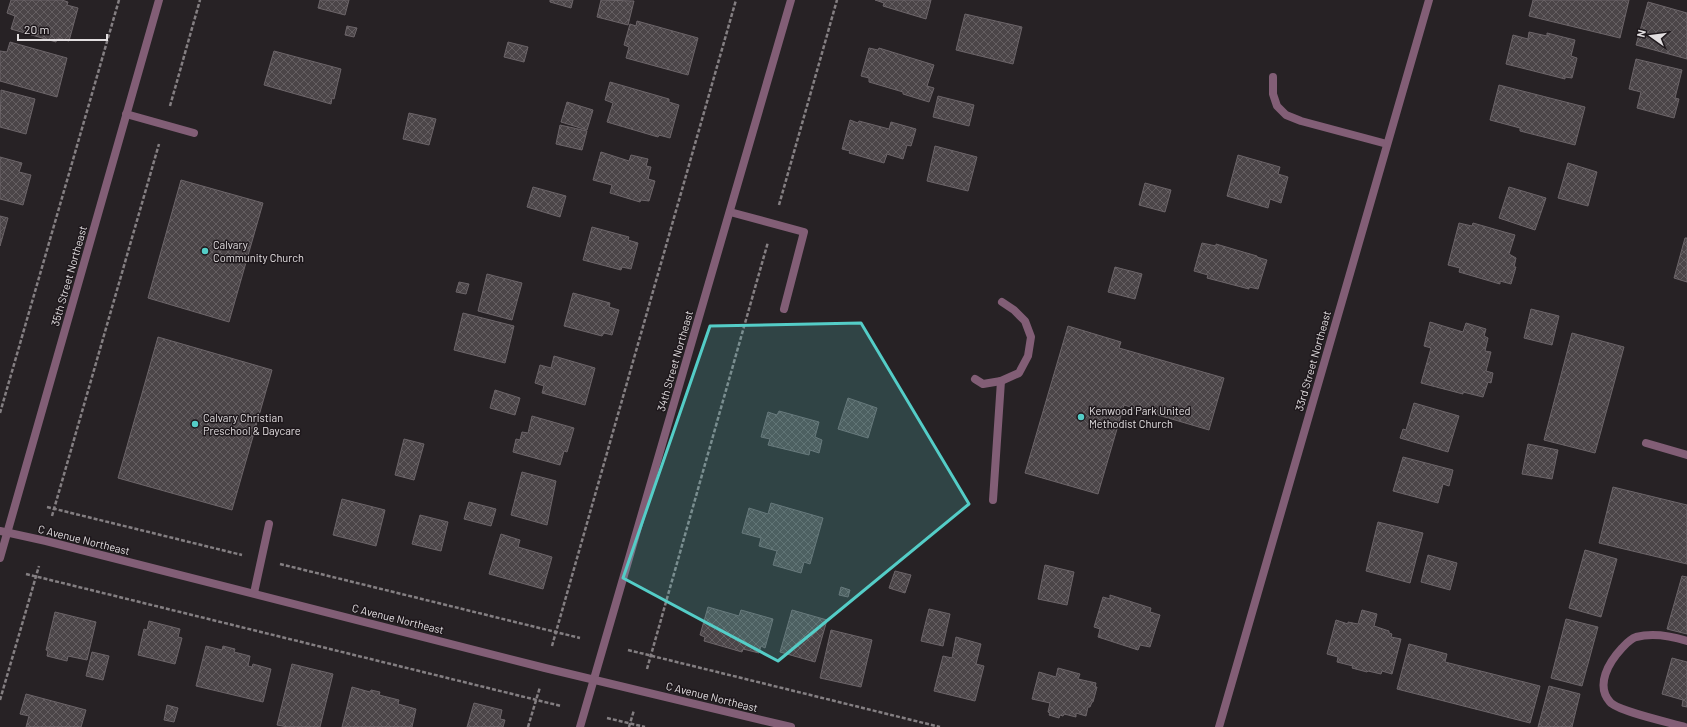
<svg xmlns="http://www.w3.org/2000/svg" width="1687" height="727" font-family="Barlow,sans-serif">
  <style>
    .building { fill: url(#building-cross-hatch); stroke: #6c6569 }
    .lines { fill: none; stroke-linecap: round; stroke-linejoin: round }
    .path { stroke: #847f82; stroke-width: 2.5; stroke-dasharray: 4 2; stroke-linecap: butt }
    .service { stroke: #825e76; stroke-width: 8 }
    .minor { stroke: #825e76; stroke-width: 8 }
    .tertiary { stroke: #825e76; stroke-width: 8 }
    .marked { fill: #54cdc7; fill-opacity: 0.2; stroke: #54cdc7; stroke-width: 3; stroke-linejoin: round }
    .poi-dot { fill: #54cdc7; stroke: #1e181c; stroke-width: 1.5 }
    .labels { text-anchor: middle; stroke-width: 3; stroke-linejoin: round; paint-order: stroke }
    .poi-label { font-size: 11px; fill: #e2dee0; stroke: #1e181c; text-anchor: start }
    .street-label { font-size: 11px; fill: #e2dee0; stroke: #1e181c }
  </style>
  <defs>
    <pattern id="building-cross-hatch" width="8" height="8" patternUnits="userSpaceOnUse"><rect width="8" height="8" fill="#4b4548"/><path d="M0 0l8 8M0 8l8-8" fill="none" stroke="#655f62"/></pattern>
  </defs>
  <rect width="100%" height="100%" fill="#272225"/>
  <!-- building -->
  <g class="building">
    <polygon points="11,0 62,0 68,2 67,5 78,8 69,41 57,38 56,42 11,29 15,16 7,13"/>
    <polygon points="320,0 349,0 345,15 318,8"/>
    <polygon points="550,0 573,0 571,8 550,2"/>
    <polygon points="601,0 634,1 628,25 597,17"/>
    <polygon points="875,0 931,0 926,19 883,6 884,3"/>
    <polygon points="1533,0 1629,0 1620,38 1529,16"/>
    <polygon points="1648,2 1687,13 1687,59 1636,45"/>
    <polygon points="965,14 1022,27 1013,64 956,50"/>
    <polygon points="637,21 698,38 688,75 626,58 629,47 624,45 630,24 636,26"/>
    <polygon points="347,26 357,28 354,37 345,35"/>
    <polygon points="1529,32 1547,36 1547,33 1575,40 1571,56 1577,58 1572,78 1565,77 1565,79 1506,64 1513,35 1528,39"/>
    <polygon points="10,42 67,58 57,97 0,81 0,51 7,52"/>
    <polygon points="508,42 528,47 524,62 504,57"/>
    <polygon points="869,48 878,50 879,48 934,65 927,86 934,88 929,102 903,94 903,92 869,82 869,78 861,76"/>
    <polygon points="274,51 341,69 334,99 332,98 331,104 264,85"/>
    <polygon points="1636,59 1682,70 1675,98 1679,99 1674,118 1637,108 1641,92 1629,89"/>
    <polygon points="610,82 669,99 669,102 679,105 670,138 659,135 658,137 607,122 613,103 605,100"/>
    <polygon points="1499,85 1585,107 1575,145 1520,131 1520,128 1490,120"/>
    <polygon points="1,90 35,99 26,134 0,127"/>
    <polygon points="938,96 974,105 969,126 933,117"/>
    <polygon points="567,102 593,110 587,130 561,122"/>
    <polygon points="409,113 436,119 429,145 403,139"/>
    <polygon points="850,120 858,123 859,121 889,129 891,122 916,129 911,146 907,145 903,159 887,154 884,163 849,153 850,151 842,149"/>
    <polygon points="560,125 587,131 582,150 556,144"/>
    <polygon points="935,146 977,157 968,191 927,181"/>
    <polygon points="601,152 629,161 631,155 648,159 646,166 651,167 648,179 655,181 649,201 641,200 640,202 610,193 612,185 593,180"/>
    <polygon points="1238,155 1280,167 1278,174 1288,177 1281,203 1270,199 1268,208 1227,196"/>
    <polygon points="0,157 22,163 19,172 31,175 23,205 0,199"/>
    <polygon points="1568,163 1597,172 1588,206 1558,198"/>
    <polygon points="181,180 263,203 229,322 148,298"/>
    <polygon points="1145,183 1171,190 1165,212 1139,205"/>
    <polygon points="533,187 566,196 560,217 527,207"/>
    <polygon points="1509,187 1546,198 1535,230 1499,218"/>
    <polygon points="0,216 8,218 0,246"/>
    <polygon points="1459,223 1472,226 1473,223 1515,235 1509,254 1516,258 1514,267 1516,267 1511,284 1500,281 1500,284 1459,272 1460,268 1448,265"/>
    <polygon points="592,227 629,237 628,240 638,243 631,269 622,267 621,270 583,260"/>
    <polygon points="1685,238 1687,238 1687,282 1674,278"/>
    <polygon points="1202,243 1216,246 1216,244 1257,256 1257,257 1267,260 1258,289 1249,287 1249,289 1207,278 1208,275 1194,271"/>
    <polygon points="1115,267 1142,274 1135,299 1108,292"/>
    <polygon points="487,274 522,283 512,320 478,311"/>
    <polygon points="459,282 469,284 466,294 456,292"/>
    <polygon points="573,293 610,303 609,307 619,310 612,335 604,333 602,336 564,326"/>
    <polygon points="1531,309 1559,316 1552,345 1524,338"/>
    <polygon points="463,313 514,326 505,363 454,350"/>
    <polygon points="1430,322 1463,332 1466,323 1486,329 1484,336 1488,338 1485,351 1491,352 1486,371 1493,373 1491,383 1488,382 1483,397 1463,392 1463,394 1421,383 1431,348 1424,346"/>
    <polygon points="1068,326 1121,342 1119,348 1224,378 1209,430 1124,405 1098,494 1025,473"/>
    <polygon points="1572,333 1624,347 1595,453 1544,440"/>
    <polygon points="158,337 272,370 232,510 118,478"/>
    <polygon points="554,356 595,368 585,405 542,393 544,386 535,383 540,365 551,368"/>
    <polygon points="495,390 520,398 515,415 490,408"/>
    <polygon points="848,398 877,408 868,438 838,429"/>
    <polygon points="1414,403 1459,416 1448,452 1400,438 1403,429 1406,430"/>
    <polygon points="779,411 819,422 815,437 822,440 819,453 810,450 809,455 768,445 770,439 761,437 768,412 777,415"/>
    <polygon points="532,416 574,428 567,452 564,451 560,465 513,452 516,439 520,440 522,432 528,433"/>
    <polygon points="404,439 424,444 414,480 395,475"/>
    <polygon points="1528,444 1558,450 1552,479 1522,474"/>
    <polygon points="1403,457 1453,470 1449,486 1443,484 1438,503 1393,491"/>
    <polygon points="522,472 556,481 547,525 511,515"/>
    <polygon points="1613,487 1687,505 1687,564 1599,543"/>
    <polygon points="342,499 385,510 376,546 333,535"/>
    <polygon points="469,502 496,509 491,526 464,519"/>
    <polygon points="771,503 823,518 810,564 804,562 801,573 773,565 777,551 759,546 761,538 742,533 749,508 768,514"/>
    <polygon points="420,515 448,522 441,551 412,544"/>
    <polygon points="1378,522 1423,533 1410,583 1366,571"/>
    <polygon points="501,534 520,540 518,547 552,557 543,589 489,574"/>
    <polygon points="1585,550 1617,559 1601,617 1569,608"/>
    <polygon points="1428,555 1457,563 1450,590 1421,582"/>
    <polygon points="1045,565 1074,572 1067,605 1038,599"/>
    <polygon points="895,571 911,575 905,593 889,588"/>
    <polygon points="1682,576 1687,577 1687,634 1667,629"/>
    <polygon points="841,587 850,590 848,597 839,595"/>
    <polygon points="1110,595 1151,608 1150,612 1160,615 1150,647 1140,645 1138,650 1098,637 1100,629 1094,627 1103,597 1110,599"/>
    <polygon points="708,607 739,616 741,610 773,619 765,648 761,646 759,653 743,649 742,652 704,641 705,637 700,635"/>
    <polygon points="929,609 950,614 943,646 921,641"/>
    <polygon points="792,610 827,620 815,662 780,652"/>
    <polygon points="1362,610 1377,614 1374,626 1389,631 1389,633 1392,634 1391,637 1401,639 1392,674 1382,671 1381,674 1368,671 1367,672 1352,668 1353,666 1337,662 1338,657 1327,654 1336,620 1348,624 1348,622 1358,624"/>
    <polygon points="55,612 96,622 87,660 68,656 67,661 47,656 48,651 46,650"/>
    <polygon points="1566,619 1598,627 1582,686 1551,678"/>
    <polygon points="149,621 180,629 178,637 182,638 175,664 138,655 144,629 147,630"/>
    <polygon points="831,630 872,640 861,687 820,678"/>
    <polygon points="956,637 981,644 976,664 984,666 975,701 934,691 943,656 952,658"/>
    <polygon points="1409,644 1447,654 1445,662 1540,686 1530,723 1397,689"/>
    <polygon points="206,646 222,650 223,646 235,649 234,652 250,656 248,666 252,667 253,664 271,669 263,702 196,686"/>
    <polygon points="92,652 109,656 103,680 86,676"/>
    <polygon points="1672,658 1687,662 1687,707 1682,706 1683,700 1662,694"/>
    <polygon points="292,664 333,674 320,727 288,727 277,725"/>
    <polygon points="1058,668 1080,674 1078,679 1096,683 1095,687 1097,687 1093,702 1092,702 1090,707 1088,707 1086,716 1076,713 1076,717 1064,714 1063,716 1060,715 1059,718 1049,715 1050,713 1048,712 1050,703 1032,699 1039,672 1056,677"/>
    <polygon points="1549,686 1580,694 1572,727 1538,727"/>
    <polygon points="352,687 370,692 371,690 380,692 379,695 399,700 398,704 416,709 412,727 342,727"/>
    <polygon points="26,694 86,710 81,727 26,727 29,716 20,714"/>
    <polygon points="474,703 502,710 500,719 505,720 503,727 467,727"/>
    <polygon points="167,705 178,708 174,722 164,720"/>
  </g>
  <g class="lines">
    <!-- path -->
    <g class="path">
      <polyline points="170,106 200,0"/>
      <polyline points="779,205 837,0"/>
      <polyline points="0,413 119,0"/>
      <polyline points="47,507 242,555"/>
      <polyline points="52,516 159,144"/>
      <polyline points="280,564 580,638"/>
      <polyline points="26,574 561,706"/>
      <polyline points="552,646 736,0"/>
      <polyline points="628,650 940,727"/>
      <polyline points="647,669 768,242"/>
      <polyline points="0,700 39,566"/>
      <polyline points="607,718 645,727"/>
      <polyline points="528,727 540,687"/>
      <polyline points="629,727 634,710"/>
    </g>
    <!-- service -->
    <g class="service">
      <polyline points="1273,77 1273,94 1277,106 1286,115 1301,121 1387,144"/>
      <polyline points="126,114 194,133"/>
      <polyline points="730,212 804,232 784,309"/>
      <polyline points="975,379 983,384 1001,381 1019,373 1028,356 1031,337 1025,321 1014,310 1002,302"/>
      <polyline points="1646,443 1687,455"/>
      <polyline points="993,500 1001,381"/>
      <polyline points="254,593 269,524"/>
      <path d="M1685,727c-13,-4 -68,-16 -75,-25 -15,-17 -1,-40 12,-54 4,-4 8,-9 14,-11 16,-4 35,-1 51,4"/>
    </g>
    <!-- minor -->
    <g class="minor">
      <polyline points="0,558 159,0"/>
      <polyline points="580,727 791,0"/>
      <polyline points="1219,727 1429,0"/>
    </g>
    <!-- tertiary -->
    <polyline class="tertiary" points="0,531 46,541 545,668 791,727"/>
  </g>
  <!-- marked area -->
  <path class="marked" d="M861,323l108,181 -191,157 -155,-83 87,-252z"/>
  <!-- markers -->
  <g class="poi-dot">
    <circle cx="205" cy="251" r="4"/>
    <circle cx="1081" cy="417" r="4"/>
    <circle cx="195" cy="424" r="4"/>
  </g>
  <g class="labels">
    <!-- poi labels -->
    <g class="poi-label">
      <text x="213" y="249">Calvary<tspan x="213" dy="13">Community Church</tspan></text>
      <text x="1089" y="415">Kenwood Park United<tspan x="1089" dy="13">Methodist Church</tspan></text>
      <text x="203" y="422">Calvary Christian<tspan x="203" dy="13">Preschool &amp; Daycare</tspan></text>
    </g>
    <!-- street labels -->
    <g class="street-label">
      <text transform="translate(69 276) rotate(-74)" y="4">35th Street Northeast</text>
      <text transform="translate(675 361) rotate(-74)" y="4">34th Street Northeast</text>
      <text transform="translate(1313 361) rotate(-74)" y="4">33rd Street Northeast</text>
      <text transform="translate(84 540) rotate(14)" y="4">C Avenue Northeast</text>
      <text transform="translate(398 619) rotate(14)" y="4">C Avenue Northeast</text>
      <text transform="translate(712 697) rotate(14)" y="4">C Avenue Northeast</text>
    </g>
  </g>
  <!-- north arrow -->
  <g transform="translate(1651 36) rotate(284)" stroke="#1e181c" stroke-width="3" paint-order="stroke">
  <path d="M0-3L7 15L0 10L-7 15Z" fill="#e2dee0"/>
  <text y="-6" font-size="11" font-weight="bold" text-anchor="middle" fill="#e2dee0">N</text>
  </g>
  <!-- scale -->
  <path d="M18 34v6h89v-6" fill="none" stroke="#e2dee0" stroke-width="2"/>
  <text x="24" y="34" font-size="12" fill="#e2dee0" stroke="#1e181c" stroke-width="3" paint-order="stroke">20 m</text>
</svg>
